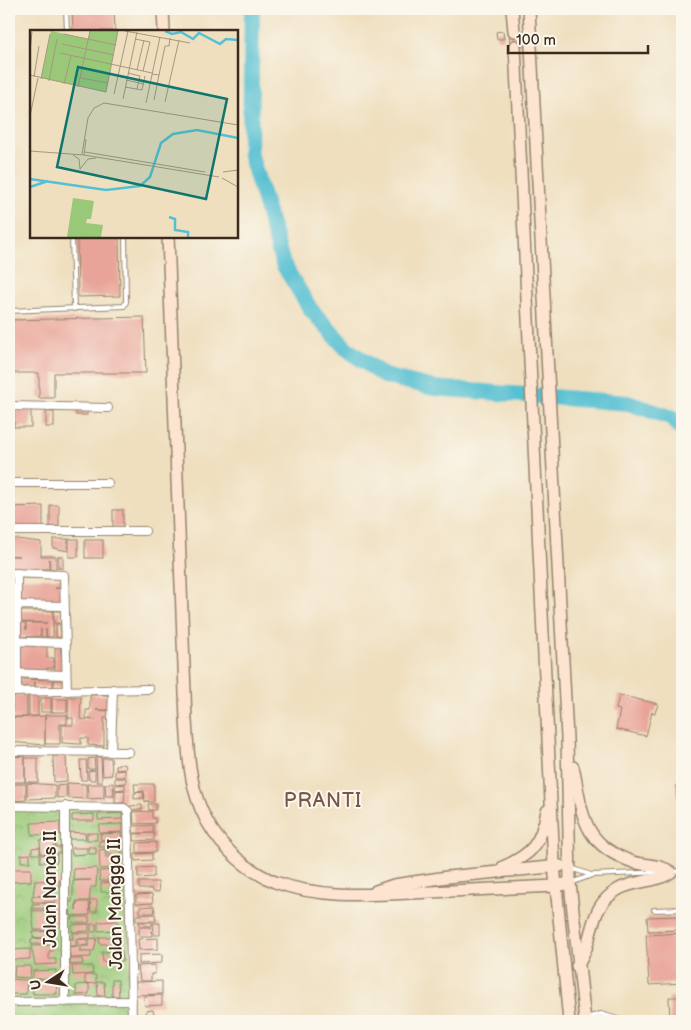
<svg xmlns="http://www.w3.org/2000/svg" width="691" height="1030" font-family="'Balsamiq Sans',sans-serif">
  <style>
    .park { fill: url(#park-crowns); stroke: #6a7a4b }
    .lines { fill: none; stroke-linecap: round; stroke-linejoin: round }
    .river { stroke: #56c0d2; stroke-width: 16 }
    .building { fill: #e9a499 }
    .lane-casing { stroke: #95846e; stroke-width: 6 }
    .street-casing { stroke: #95846e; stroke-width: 10 }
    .secondary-casing { stroke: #95846e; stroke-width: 14 }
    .lane { stroke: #fff; stroke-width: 4 }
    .street { stroke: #fff; stroke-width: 8 }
    .secondary { stroke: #fde4d1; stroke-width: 11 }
    .labels { text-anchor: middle; stroke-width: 4; stroke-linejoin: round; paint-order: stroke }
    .street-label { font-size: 18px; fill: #3b2a1e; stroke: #fbf7ec }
    .quarter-label { font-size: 20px; letter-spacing: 1px; fill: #785549; stroke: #fbf7ec }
    .inset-river { fill: none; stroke: #56c0d2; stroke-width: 2.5 }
    .inset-road { fill: none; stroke: #a7977f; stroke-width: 1 }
    .view { fill: #0f766e; fill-opacity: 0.15; stroke: #0f766e; stroke-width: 2.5 }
    .inset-edge { fill: none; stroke: #3b2a1e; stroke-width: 2.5 }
  </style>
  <defs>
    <pattern id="park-crowns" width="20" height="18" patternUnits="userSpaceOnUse" patternTransform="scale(1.25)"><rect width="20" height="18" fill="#99c978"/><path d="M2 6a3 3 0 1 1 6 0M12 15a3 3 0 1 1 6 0" fill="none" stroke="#7ea362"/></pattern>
  </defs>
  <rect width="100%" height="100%" fill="#fbf7ec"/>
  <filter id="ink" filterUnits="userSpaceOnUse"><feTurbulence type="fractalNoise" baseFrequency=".02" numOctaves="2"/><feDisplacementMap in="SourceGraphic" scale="10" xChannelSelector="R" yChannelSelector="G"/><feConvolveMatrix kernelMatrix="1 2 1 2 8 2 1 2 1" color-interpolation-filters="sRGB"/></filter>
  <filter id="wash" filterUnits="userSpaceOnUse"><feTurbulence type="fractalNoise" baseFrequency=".0096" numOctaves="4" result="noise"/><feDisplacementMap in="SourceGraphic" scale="20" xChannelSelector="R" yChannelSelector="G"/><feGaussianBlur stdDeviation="1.12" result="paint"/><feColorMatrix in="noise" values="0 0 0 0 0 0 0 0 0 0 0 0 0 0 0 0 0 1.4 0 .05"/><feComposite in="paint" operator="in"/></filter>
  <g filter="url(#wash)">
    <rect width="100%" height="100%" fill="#efdfbf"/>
    <!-- park -->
    <polygon class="park" points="9,806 126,809 131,1021 9,1021"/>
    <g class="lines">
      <!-- river -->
      <polyline class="river" points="252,9 250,153 283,264 311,310 346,348 384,376 434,388 628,403 673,418 682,430"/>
    </g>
    <g id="blocks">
      <!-- building -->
      <g class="building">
        <polygon points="72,9 114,9 115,31 73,31"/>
        <polygon points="521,30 523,45 510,46 509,32"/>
        <polygon points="503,31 504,39 497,39 496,32"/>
        <polygon points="77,236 119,236 120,296 78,297"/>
        <polygon points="144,317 146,373 54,373 54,398 39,398 39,373 9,373 9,320"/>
        <rect x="76" y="409" width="11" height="6"/>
        <rect x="14" y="410" width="17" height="17"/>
        <rect x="46" y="412" width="8" height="15"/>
        <rect x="9" y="414" width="4" height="13"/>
        <rect x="50" y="505" width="9" height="22"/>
        <polygon points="43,506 43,528 9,526 9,507"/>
        <rect x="113" y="510" width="10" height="17"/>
        <polygon points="9,538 41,542 41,556 56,556 56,569 50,569 49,559 49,569 9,570 9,556 20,556 9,555"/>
        <polygon points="53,539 68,539 68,551 53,548"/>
        <rect x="69" y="539" width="9" height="18"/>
        <rect x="85" y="540" width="18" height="18"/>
        <rect x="58" y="556" width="5" height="12"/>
        <rect x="9" y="575" width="3" height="29"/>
        <polygon points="19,578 64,578 64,588 55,588 63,589 64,605 18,604"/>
        <polygon points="9,610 12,610 13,637 9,637"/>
        <polygon points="21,611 53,611 53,637 47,637 46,629 46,637 41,637 41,629 40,636 18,637 18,623 25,623 26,630 26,623 47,623 21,622"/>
        <polygon points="53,611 61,611 61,623 54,623"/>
        <polygon points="56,624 60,624 61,637 56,637"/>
        <polygon points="9,643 14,643 15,672 9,672"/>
        <polygon points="19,643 47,644 47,658 54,658 54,668 47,668 47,672 20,673"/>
        <polygon points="55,644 60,644 63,671 55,671"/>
        <polygon points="19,679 53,680 53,687 35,687 35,681 34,687 19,687"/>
        <rect x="54" y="680" width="9" height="7"/>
        <rect x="29" y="693" width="9" height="23"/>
        <rect x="12" y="695" width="15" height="22"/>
        <polygon points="90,695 111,695 111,710 96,710 111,711 111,718 104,718 104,746 88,745 88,738 81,738 81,744 62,743 62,725 73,725 73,718 68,718 68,697 81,697 80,719 96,720 86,718 86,710 90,710"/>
        <polygon points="619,695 658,704 655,713 652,712 646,736 616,729 620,710 616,709"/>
        <rect x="9" y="696" width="2" height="20"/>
        <rect x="41" y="698" width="10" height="14"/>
        <rect x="52" y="699" width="15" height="13"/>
        <polygon points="45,715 67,715 67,724 60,724 60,744 45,744"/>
        <polygon points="45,716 45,745 9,742 9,724 12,724 12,718"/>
        <polygon points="25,756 25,782 11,782 11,757"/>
        <polygon points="53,756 66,756 67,781 54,782"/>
        <polygon points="96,757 101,757 102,782 97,782"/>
        <rect x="25" y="758" width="13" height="24"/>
        <polygon points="94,758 95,769 88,769 88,759"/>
        <polygon points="102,758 111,758 112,775 103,776"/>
        <polygon points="80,760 86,760 87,780 81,780"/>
        <polygon points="125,764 126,769 116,770 116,765"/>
        <polygon points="95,770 95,780 89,780 88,771"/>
        <polygon points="125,770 125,777 115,777 115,771"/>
        <polygon points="115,778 126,778 126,783 115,784"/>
        <polygon points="27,783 55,785 55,798 27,799"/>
        <polygon points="67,783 86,784 86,799 68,798"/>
        <polygon points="113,783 114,796 106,796 105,784"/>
        <polygon points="9,784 26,784 26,800 9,801"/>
        <polygon points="87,784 104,784 104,798 88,799"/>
        <polygon points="125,784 125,789 115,790 115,785"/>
        <polygon points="134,784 154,784 154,802 148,802 148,800 145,802 144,791 135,792"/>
        <polygon points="66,785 66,797 57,798 57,786"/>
        <polygon points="676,785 682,785 682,797 677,797"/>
        <polygon points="125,790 124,803 115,803 115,791"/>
        <polygon points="143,792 144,798 134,799 134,793"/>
        <polygon points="148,804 156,804 156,810 149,810"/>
        <polygon points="142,805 142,810 131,810 130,806"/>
        <polygon points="152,811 152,818 155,818 156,823 134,824 133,812"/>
        <polygon points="122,813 122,819 98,820 98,814"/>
        <polygon points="94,814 94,821 72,821 72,815"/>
        <polygon points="60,822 60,834 32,835 31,823"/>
        <polygon points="122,824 122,832 99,833 99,825"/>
        <polygon points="153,825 153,833 133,833 133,826"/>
        <polygon points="68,832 85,833 86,839 68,839"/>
        <rect x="87" y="833" width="10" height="7"/>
        <polygon points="121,833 122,839 101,840 100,834"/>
        <polygon points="154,833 154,840 134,841 134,834"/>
        <polygon points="56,839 56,846 52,846 52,853 41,854 40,840"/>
        <polygon points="119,840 120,846 99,847 99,841"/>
        <polygon points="156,842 156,852 137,853 137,843"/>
        <polygon points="40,847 40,854 32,854 32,848"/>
        <rect x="53" y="847" width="7" height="6"/>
        <polygon points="88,847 96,847 96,854 89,854"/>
        <polygon points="71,848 87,848 87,854 72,855"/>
        <polygon points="121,848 122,854 108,855 107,849"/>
        <polygon points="105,849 106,857 120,857 120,868 100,869 99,850"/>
        <polygon points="152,853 152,860 135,861 135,854"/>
        <polygon points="30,854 30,862 21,862 21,855"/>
        <polygon points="57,854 57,862 40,862 40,855"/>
        <polygon points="154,867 154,877 138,878 138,868"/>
        <polygon points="97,868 96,887 91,887 89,901 76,901 76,910 77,902 89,902 90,915 71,916 69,902 72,902 73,895 73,881 91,880 74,880 73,869"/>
        <polygon points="12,869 31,869 31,881 13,882"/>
        <polygon points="120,870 120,881 100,881 99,871"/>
        <polygon points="59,880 59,887 47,887 47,895 33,896 35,881"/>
        <polygon points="121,882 121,892 101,892 101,883"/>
        <polygon points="139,882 158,882 159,892 152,892 152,889 139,889"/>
        <polygon points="152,894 153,903 136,904 136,895"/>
        <polygon points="38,896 56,896 56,902 32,902 32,897"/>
        <polygon points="90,900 97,900 97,912 91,912"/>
        <polygon points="55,903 56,908 32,909 32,904"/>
        <polygon points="154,906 155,913 140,913 140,907"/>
        <polygon points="57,910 57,923 52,924 52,930 34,930 32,911"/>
        <polygon points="155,914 156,921 136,921 136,915"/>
        <polygon points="682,916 682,930 648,931 647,917"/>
        <polygon points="72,917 89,917 89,923 73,923"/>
        <polygon points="118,921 118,930 98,931 98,922"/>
        <polygon points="139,922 152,922 152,926 140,926"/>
        <polygon points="153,923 160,923 160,935 154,935"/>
        <polygon points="89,924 89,931 72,932 72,925"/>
        <rect x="91" y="924" width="5" height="8"/>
        <polygon points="139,927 151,927 152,936 139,936"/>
        <polygon points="53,931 53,937 33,938 33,932"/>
        <polygon points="73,933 90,933 90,938 76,939 76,946 67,946 67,940 73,939"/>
        <polygon points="682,933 682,983 649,985 646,935"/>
        <polygon points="99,937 111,937 111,944 100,944"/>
        <polygon points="45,938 45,944 31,944 31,939"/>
        <polygon points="97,938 94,951 81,951 81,946 89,946 89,939"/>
        <polygon points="158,938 158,949 139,950 138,939"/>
        <polygon points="78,939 87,939 88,945 80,946 80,952 91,952 91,957 71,958 68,947 78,946"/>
        <polygon points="53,945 53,951 49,951 49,959 56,959 56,964 35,965 31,946"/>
        <polygon points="30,949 30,959 9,960 9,950"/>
        <polygon points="122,951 123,961 103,962 102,952"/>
        <polygon points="162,954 162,963 139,964 139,955"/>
        <polygon points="70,959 82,959 83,964 70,965"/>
        <polygon points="155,965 155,974 151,974 151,981 140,981 138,966"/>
        <polygon points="15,966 31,966 30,978 14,977"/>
        <polygon points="72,966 92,966 93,974 73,975"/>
        <polygon points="56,970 56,978 33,979 33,971"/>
        <polygon points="85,975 96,975 96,983 85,984"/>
        <polygon points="9,979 27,980 26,994 9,994"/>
        <polygon points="56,980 57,994 33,994 32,981"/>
        <polygon points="112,980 118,980 119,996 112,996"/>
        <polygon points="162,981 162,994 135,995 135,982"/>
        <polygon points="97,982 104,982 105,996 98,996"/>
        <polygon points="89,984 89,994 76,995 76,985"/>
        <polygon points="162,995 162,1005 145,1006 144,996"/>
        <polygon points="669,997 682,997 682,1021 670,1021"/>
        <polygon points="153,1010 155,1020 147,1021 146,1011"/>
      </g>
    </g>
  </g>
  <g filter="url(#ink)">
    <use href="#blocks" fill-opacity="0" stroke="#95846e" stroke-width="1"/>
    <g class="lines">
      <!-- lane casing -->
      <g class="lane-casing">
        <g id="lane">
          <polyline points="66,9 67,31"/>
          <polyline points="72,236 74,309"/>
          <polyline points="9,311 124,306 126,302 125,236"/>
          <polyline points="571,868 591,875"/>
          <polyline points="672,872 682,871"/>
          <polyline points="571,883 592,875 663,872"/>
          <polyline points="654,910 682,909"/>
          <polyline points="586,1018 601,1014 624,1021"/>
        </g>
      </g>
      <!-- street casing -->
      <g class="street-casing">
        <g id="street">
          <polyline points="9,406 108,408"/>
          <polyline points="9,483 108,483"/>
          <polyline points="9,531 145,531"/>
          <polyline points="9,573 64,575 67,691"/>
          <polyline points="17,573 17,692"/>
          <polyline points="9,605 64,606"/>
          <polyline points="9,641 65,643"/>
          <polyline points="9,673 65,675"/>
          <polyline points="9,692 149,689"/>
          <polyline points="9,751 129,752"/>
          <polyline points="111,752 113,689"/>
          <polyline points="9,806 124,808 128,811 132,1021"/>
          <polyline points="65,806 65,1002"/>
          <polyline points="9,1002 132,1001"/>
        </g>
      </g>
      <!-- secondary casing -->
      <g class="secondary-casing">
        <g id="secondary">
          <polyline points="163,9 164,31"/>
          <polyline points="512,9 514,31"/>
          <polyline points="529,9 567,738 570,883 585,1021"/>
          <polyline points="515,46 554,865 569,1021"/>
          <path d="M168,236l18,484c2,30 3,61 15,89 13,32 42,60 74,73 48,18 105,12 155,10 42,-2 83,-4 125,-6l15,-3"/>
          <path d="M573,767c10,47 8,77 60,95 13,4 26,2 38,10 -15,11 -36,8 -52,17 -33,18 -23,51 -42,77"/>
          <path d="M503,867c30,-13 38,-24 44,-56"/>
          <polyline points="376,891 394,885 447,877 560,866"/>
        </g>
      </g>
      <!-- lane -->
      <use href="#lane" class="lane"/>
      <!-- street -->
      <use href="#street" class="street"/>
      <!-- secondary -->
      <use href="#secondary" class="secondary"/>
    </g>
  </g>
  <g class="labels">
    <!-- street labels -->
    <g class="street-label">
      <text transform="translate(50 889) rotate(-90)" y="6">Jalan Nanas II</text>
      <text transform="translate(115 904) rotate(-91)" y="6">Jalan Mangga II</text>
    </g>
    <!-- quarter labels -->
    <g class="quarter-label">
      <text x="323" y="807">PRANTI</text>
    </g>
  </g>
  <!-- overview -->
  <g transform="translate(30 30)">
    <rect width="208" height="208" fill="#efdfbf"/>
    <path d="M43,168l21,3 -3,18h-4l-1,4 17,2 -2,12h-34z" fill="#99c978"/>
    <path d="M21,1l37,8 2,-8h28l-12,61 -65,-14z" fill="#99c978"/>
    <path class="inset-river" d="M135,1l7,3 9,-2 12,7 6,-6 21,11 6,-5 12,1M0,149l76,11 34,-4 10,-9 11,-34 12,-9 24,-4 41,8M0,157l18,-6M139,187l6,2v11l13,2v5"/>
    <path class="inset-road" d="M95,1l65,12M34,4l52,11M105,9l15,3 -7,29M32,14l52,11M0,21l2,-19M30,23l92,20M53,38l27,6M107,40l7,-30M98,43l12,3 -3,13M122,44l7,1 -5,25M0,45l76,17 12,-61M129,45l6,-29h4l1,-8M4,47l5,-31M51,48l27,5M11,49l9,-45M96,50l18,4M19,51l8,-42M34,54l7,-28M48,57l12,-56M95,57l17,3 3,-14M84,64l14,-63M93,69l14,-67M135,72l14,-62M116,73l14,-66M0,86l8,-38M0,121l54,4 2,-16M55,122l120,20M52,124l6,-36 6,-10 10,-5 134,22M43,125l6,4 1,10M54,125l135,22M50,139l8,-10 8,-1M193,142l15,-2M192,148l16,9"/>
    <path class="view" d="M48,37l149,32 -21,100 -149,-32z"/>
    <rect width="208" height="208" class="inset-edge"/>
  </g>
  <!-- margin -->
  <rect width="691" height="1030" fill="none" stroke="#fbf7ec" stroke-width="30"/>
  <!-- north arrow -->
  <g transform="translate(48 982) rotate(258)" stroke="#fbf7ec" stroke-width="4" paint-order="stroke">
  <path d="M0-4L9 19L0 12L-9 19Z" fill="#3b2a1e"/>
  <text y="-8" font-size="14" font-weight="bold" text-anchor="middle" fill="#3b2a1e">U</text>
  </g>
  <!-- scale -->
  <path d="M508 45v8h140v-8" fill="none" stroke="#3b2a1e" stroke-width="2.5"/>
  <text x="516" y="45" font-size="15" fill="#3b2a1e" stroke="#fbf7ec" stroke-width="4" paint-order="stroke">100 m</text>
</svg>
